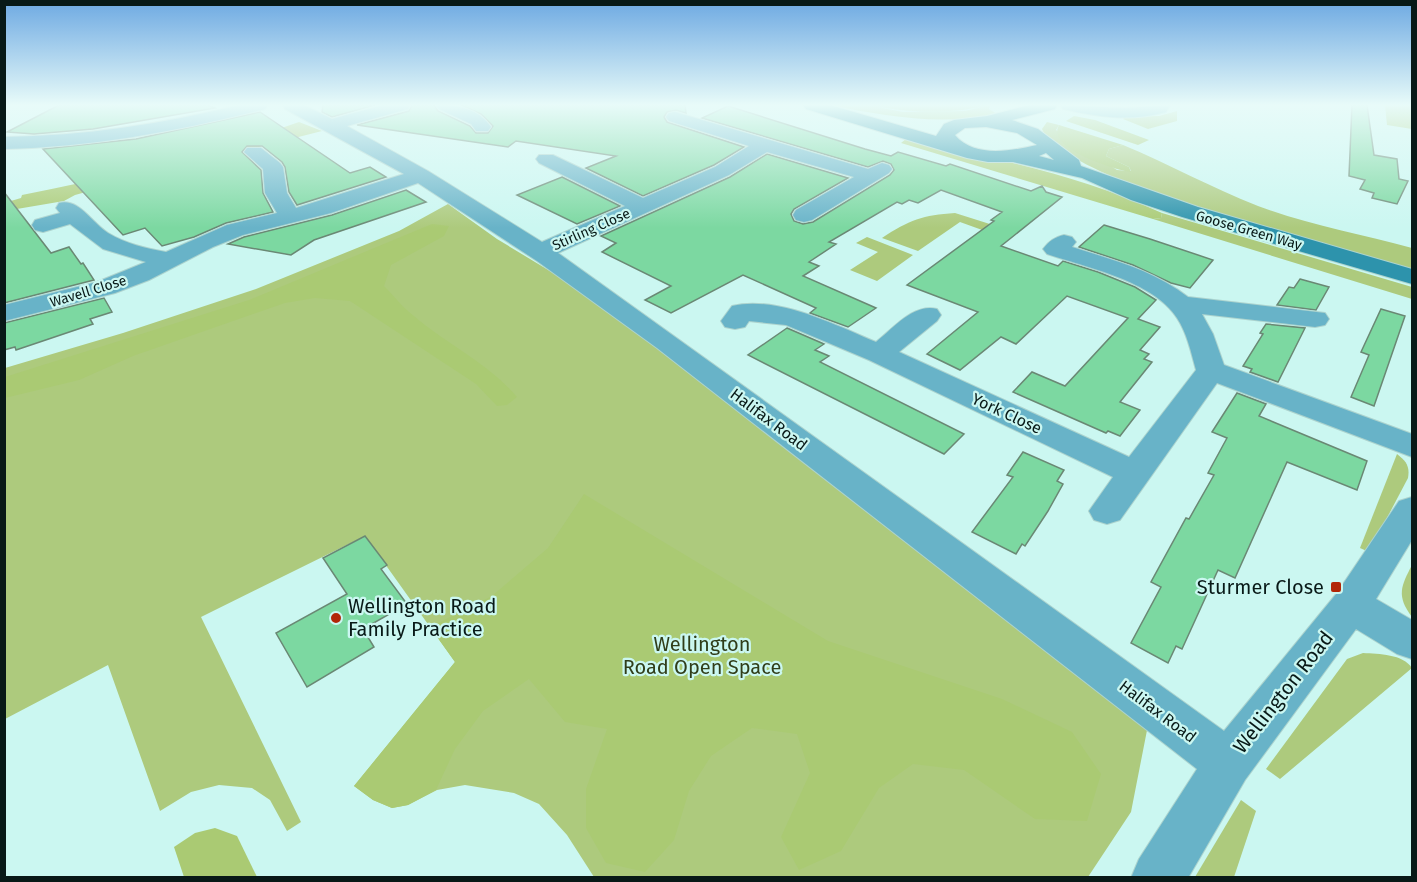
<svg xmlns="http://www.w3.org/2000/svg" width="1417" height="882" font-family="'Fira Sans',sans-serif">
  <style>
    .green { fill: #adca7d }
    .forest { fill: #aaca73 }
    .building { fill: #7cd8a1; stroke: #6a8874; stroke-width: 1.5 }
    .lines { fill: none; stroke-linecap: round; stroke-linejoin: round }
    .street-casing { stroke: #acd3ce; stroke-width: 2 }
    .secondary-casing { stroke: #acd3ce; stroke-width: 2 }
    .street { fill: #68b3c8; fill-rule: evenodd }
    .secondary { fill: #2d93ac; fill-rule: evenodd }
    .poi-dot { fill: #b22607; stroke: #cbf7f1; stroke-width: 2 }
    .labels { text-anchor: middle; stroke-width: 4.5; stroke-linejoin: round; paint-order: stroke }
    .far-street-label { font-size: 14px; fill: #081917; stroke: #cbf7f1 }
    .street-label { font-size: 16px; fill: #081917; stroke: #cbf7f1 }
    .near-poi-label { font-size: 20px; fill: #081917; stroke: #cbf7f1; text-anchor: end }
    .near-park-label { font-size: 20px; fill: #303d19; stroke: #cbf7f1 }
    .near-street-label { font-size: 20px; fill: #081917; stroke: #cbf7f1 }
  </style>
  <rect width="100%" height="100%" fill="#cbf7f1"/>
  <!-- green -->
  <g class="green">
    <path d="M829,105h39l35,7 62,-1 25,-6 -1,4 8,5c-58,12 -111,2 -168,-9z"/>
    <polygon points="1177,111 1177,121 1148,129 1123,119 1125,117 1159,116"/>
    <path d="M1047,122l12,3 -3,5 61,40 14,1 -2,-4 -23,-11 3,-7 14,-4c46,19 89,43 135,61 50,19 102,28 154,42v23c-60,-17 -351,-90 -370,-142z"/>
    <polygon points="448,204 497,239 573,285 671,356 1149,720 1131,812 1088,877 594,877 567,835 539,804 514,793 465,785 437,790 408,805 392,808 373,800 354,786 455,662 365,536 201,617 301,822 287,831 270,800 252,788 219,785 191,792 160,811 108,665 5,719 5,368 123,333 256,289 399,231"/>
    <path d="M955,213l38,12 -8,6 -25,-9 -42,29 -36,-13c27,-18 41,-23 73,-25z"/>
    <polygon points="1162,213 1412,287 1412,299 1153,219 1161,218"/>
    <polygon points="867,237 913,255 877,281 850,270 878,252 856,243"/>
    <path d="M1397,454c9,7 13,12 11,24l-39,74 -9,-4z"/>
    <path d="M1412,565v52c-16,-21 -11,-31 0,-52z"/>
    <path d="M1363,653c16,1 40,1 49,15l-132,111 -14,-10 81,-110z"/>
    <polygon points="1241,800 1256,811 1234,877 1195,877"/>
  </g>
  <!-- forest -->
  <g class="forest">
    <path d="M868,105h121c-42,10 -79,8 -121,0z"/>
    <polygon points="1385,105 1412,105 1412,129 1387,125"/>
    <polygon points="1074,116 1095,120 1149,140 1138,145 1066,121"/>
    <path d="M299,122l23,9 -178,45 -69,19 -11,6 -59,10 -1,-8 17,-5 1,-3c94,-19 186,-41 277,-73z"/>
    <path d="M1059,125l64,20 -14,4 -3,7 23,11 2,5c-16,-2 -86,-24 -72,-47z"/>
    <path d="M906,139c88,19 174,36 256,74l-1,5 -8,1 -252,-76z"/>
    <path d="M432,224l17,2 -5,10 -53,29 -7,21c10,10 19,22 30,30 34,29 74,47 103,81l-10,8 -10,1 -21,-22 -126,-83 -35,-3 -30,5 -152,53 -54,24 -74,18v-21l244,-77z"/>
    <polygon points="584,494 828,641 1002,699 1072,732 1101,774 1087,821 1035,819 964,770 913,764 879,788 841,851 799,870 781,837 810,773 797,734 752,728 711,756 689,791 674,840 645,872 606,863 586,828 586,789 607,729 565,722 529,679 483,711 455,749 436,790 408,805 392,808 373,800 354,786 455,662 430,627 492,596 548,548"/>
    <polygon points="215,828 237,836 257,877 184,877 174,847 195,833"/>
  </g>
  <!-- building -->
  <g class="building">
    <polygon points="59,105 208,105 215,108 93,129 34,134 7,132"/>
    <polygon points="323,105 375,105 332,117 322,112"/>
    <polygon points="412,105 434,105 438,111 470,126 476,133 488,133 493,126 481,114 461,105 685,105 686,113 676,110 667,112 664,117 667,122 744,147 714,165 643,196 586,168 616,156 516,141 508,147 357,125 409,111"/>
    <polygon points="1352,105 1367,105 1374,155 1397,159 1399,179 1408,181 1397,204 1372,198 1374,193 1360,189 1365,180 1349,176"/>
    <polygon points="728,106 865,149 891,156 898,152 946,166 950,164 1031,191 1042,186 1046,192 1062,197 1001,246 1058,266 1063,261 1098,272 1135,287 1156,300 1138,319 1160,327 1140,350 1149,354 1144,359 1152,362 1120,402 1140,410 1120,436 1108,431 1106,433 1013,392 1032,372 1065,386 1128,318 1067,296 1016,344 1001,337 960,370 927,354 978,312 907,285 994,221 991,220 1002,212 941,190 918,203 909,200 902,204 897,202 829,242 836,244 809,262 819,266 803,276 876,308 848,327 810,313 816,308 743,275 671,313 645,300 671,286 602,252 616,243 601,236 730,177 767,154 848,178 794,209 791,214 794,221 803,224 813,222 890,175 894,170 891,164 883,161 868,167 702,118"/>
    <polygon points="260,112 350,173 370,167 386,177 297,205 289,192 285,167 282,162 262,146 247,146 242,152 261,170 263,193 273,212 226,223 194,237 162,246 145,228 123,235 43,149 136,139"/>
    <polygon points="562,177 620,206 577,224 517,195"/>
    <polygon points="406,190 426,202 314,240 291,255 228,244 244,237 332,215"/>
    <polygon points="4,192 51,253 69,247 81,264 83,263 94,280 4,303"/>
    <polygon points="1104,225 1150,239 1213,260 1190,288 1171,283 1133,265 1079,247"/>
    <polygon points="1300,279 1329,287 1316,310 1277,305 1289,287 1294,288"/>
    <polygon points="104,298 112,312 90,319 93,324 16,350 15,347 4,350 4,323"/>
    <polygon points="1381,309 1405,316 1374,406 1351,397 1369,355 1361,352"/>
    <polygon points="1266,324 1305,328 1278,382 1250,372 1252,369 1243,366 1263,334 1260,333"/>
    <polygon points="787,328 824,344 815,350 829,356 820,362 964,434 944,454 748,355"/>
    <polygon points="1237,393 1266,404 1259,416 1367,461 1357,490 1287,462 1235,578 1218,570 1182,649 1176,646 1168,663 1131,643 1161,587 1151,582 1186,518 1189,519 1214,475 1208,473 1227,438 1212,432"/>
    <polygon points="1023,452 1064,470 1057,481 1063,484 1048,511 1025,546 1022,544 1016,554 972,532 1013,477 1007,475"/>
    <polygon points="365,536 387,565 381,569 407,604 363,629 374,647 307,687 276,633 347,594 323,558"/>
  </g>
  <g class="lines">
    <!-- street casing -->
    <g class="street-casing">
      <g id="street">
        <path d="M239,105h29l-3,4c-86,22 -171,38 -261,40v-12c80,-1 158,-13 235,-32z"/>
        <path d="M283,105h21l28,14 51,-14h27l-2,4 -61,17 81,45 114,71 83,-36 -86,-43 -3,-4 3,-4h14l90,43 72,-31 34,-21 -80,-25 -3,-4 3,-4 6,-1 193,57 14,-6 7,2 3,4 -3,4 -77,47 -8,2 -8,-2 -3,-5 3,-5 58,-33 -87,-25 -38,23 -171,78 666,478 113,-138 62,-92 13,-4v43l-36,59 36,21v39l-15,-5 -41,-25 -111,151 -57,98h-57l8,-19 58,-90 -540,-421 -120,-87 -119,-78 -87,30 -88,22 -30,12 -64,33 -34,13 -111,28v-16l93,-23 49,-20 -43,-13 -33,-25 -27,8 -8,-2 -3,-5 3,-5 25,-7 -4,-5 3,-5c20,-5 33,20 49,30 18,11 38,15 58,19l61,-27 50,-12 -12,-20 -2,-24 -19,-17 3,-4h14l19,15 3,4 4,26 9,15 108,-34 -119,-65z"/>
        <path d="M436,105c22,0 42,3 55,22l-3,4h-12l-5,-7 -32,-15z"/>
        <path d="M1060,105l66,3 44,-3 -4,7c-35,10 -68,5 -103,-3z"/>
        <path d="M1064,235l8,2 4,5 -4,5c41,13 81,23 116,50l137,16 4,6 -4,6 -10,2 -113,-13 11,20 11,31 188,69v23l-195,-74 -97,137 -13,4 -13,-4 -5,-9 24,-34 -244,-117 -83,-35 -37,-4 -4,6 -10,2 -10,-2 -4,-6 11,-15c45,-11 103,19 144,36 17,-13 37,-39 61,-33l4,6 -4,6 -38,31 230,105 67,-87c-5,-18 -9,-37 -19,-52 -23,-37 -92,-51 -130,-64l-4,-5c6,-8 12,-12 21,-14z"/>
      </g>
    </g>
    <!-- secondary casing -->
    <g class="secondary-casing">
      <path id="secondary" d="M803,105h27l106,31 8,-12 10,-4 33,-4 42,-11h28l-2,4 -43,11 26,9 41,31 2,6 117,41 214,62v15l-230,-67 -51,-17 -49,-22 -69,-16h-25l-21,-4 -161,-49zM986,127l31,6 20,12c-26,6 -63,13 -82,-10l10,-7zM1046,153l8,7 -15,-4z"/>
    </g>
    <!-- street -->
    <use href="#street" class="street"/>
    <!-- secondary -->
    <use href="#secondary" class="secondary"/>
  </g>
  <!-- sky -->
  <linearGradient id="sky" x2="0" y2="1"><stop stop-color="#6da9e2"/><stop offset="0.46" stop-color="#e8fbf9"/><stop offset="1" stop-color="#e8fbf9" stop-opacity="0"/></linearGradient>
  <rect width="1417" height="228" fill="url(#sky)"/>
  <!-- markers -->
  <g class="poi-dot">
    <rect x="1330" y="581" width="12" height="12" rx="3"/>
    <circle cx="336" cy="618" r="6"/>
  </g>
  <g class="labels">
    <!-- far-street labels -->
    <g class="far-street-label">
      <text transform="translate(591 229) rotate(-24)" y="5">Stirling Close</text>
      <text transform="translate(1249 230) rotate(16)" y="5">Goose Green Way</text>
      <text transform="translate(88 291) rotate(-17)" y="5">Wavell Close</text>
    </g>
    <!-- street labels -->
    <g class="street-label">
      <text transform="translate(1007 413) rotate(25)" y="6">York Close</text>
      <text transform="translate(769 419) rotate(37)" y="6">Halifax Road</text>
      <text transform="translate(1158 711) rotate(37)" y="6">Halifax Road</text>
    </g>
    <!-- near-poi labels -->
    <g class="near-poi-label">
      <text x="1324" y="594">Sturmer Close</text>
      <text x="348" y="613" text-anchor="start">Wellington Road<tspan x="348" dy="23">Family Practice</tspan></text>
    </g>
    <!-- near-park labels -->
    <g class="near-park-label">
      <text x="702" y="651">Wellington<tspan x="702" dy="23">Road Open Space</tspan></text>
    </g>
    <!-- near-street labels -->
    <g class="near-street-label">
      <text transform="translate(1283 692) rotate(-52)" y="7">Wellington Road</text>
    </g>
  </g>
  <!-- border -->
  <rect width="1417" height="882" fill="none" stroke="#081917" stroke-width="12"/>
</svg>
